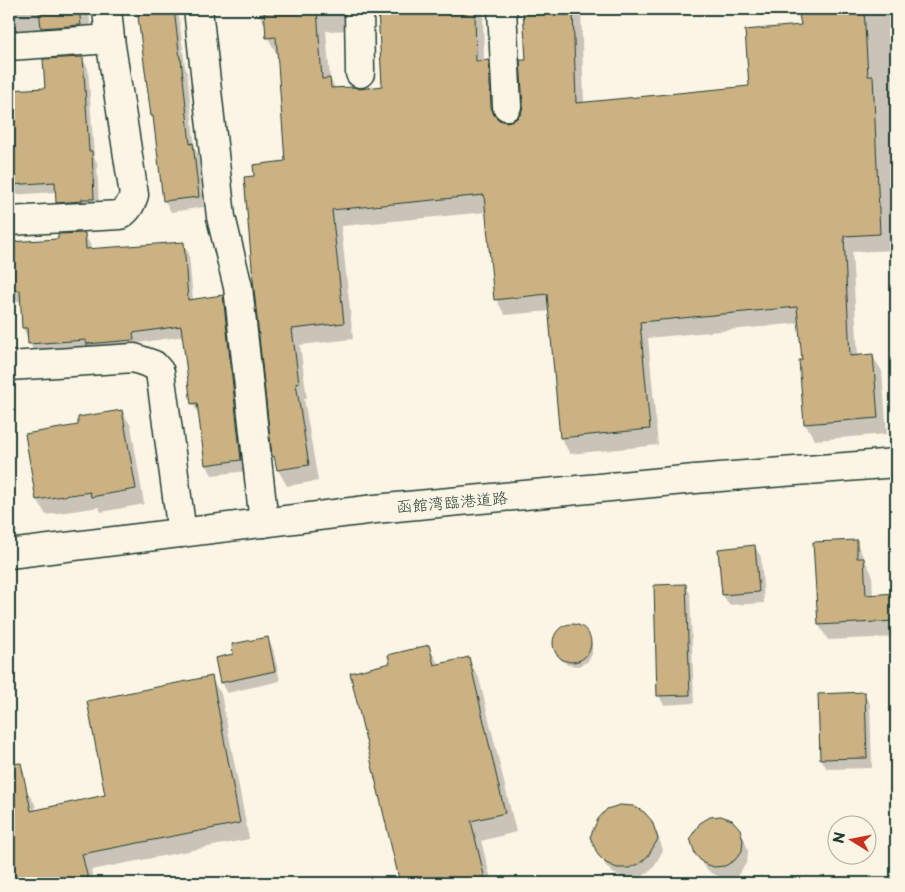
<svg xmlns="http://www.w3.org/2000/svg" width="905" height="892" font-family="'Playpen Sans','Klee One',sans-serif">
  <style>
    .shadow { fill: #0003; fill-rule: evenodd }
    .building { fill: #ccb282; stroke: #1f3d34 }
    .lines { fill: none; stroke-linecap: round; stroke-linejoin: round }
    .minor-casing { stroke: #1f3d34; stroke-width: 31 }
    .tertiary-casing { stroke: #1f3d34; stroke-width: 31 }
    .minor { stroke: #fcf5e5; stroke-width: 28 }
    .tertiary { stroke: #fcf5e5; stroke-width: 28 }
    .labels { text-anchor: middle; stroke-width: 4.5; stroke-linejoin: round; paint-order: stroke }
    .street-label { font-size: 16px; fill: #1f3d34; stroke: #fcf5e5 }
  </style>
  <rect width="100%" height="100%" fill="#fcf5e5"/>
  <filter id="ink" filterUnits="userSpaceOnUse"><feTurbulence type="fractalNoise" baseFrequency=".02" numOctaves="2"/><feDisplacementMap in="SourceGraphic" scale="10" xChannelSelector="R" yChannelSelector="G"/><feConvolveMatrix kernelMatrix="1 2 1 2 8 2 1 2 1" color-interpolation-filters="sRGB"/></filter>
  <g filter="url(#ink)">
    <!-- shadow -->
    <g class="shadow">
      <polygon points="9,9 89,9 91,35 9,42"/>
      <polygon points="138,9 178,9 185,67 187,71 195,149 198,155 204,207 171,212 165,201 155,122 152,116"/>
      <path d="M260,9h223l1,53h4l10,16 2,43 7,2 10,-3 5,-6 2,-8 3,-45 -3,-52h57l3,94 166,-16 52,-61 -3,-17h97v241l-44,2 6,105 14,-2 10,16 5,63 -72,6 -10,-16 -5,-101 -152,15 10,107 -88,9 -9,-16 -11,-127 -45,4 -9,-16 -9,-87 -146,14 12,113 -53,6 7,54h-3l14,82 -31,5 -9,-16 -4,-14 -19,-279 32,-15 -9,-108h-1l-9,-16 -1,-10 -7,-12zM368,9l8,2 4,8 3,68 -22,3 -25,-1 -6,-10 -4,-48 26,-1z"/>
      <polygon points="82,58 88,68 94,157 97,162 99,208 63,212 57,202 57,192 9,195 9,91 47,89"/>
      <polygon points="84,234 90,244 91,250 183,243 189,254 193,301 222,296 229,307 247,471 212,475 206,464 199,414 193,404 184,336 138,343 139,350 35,354 23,328 22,301 9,302 9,243 59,240"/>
      <polygon points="122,411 131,426 144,504 101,512 99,507 46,515 37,499 80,426"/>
      <polygon points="856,542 872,574 873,596 896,594 896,637 828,640 819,625"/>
      <polygon points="755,547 761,557 764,603 729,605 723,595 719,550"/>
      <polygon points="685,585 690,593 694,703 664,705 659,696 655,587"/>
      <polygon points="567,625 575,625 584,629 592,644 592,654 587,662 578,666 568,665 560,659 554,644 555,636 559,629"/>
      <polygon points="267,638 273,649 280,681 227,693 221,682 235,655"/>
      <polygon points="428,646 439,665 468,658 479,678 516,832 481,841 492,883 401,883 352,674 392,664"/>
      <polygon points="211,678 221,694 249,839 91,870 94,883 9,883 9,791 25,788 35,804 36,811 107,796"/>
      <polygon points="864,694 870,704 872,768 827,769 821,759"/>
      <polygon points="651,822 657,833 663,850 654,867 635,883 613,873 606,866 599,854"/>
      <polygon points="739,829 745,841 748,851 747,862 733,882 711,873 703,865 696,854"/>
    </g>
    <!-- building -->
    <g class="building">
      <polygon points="39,9 79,9 81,25 41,28"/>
      <polygon points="137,9 174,9 180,59 181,59 190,144 193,143 199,197 163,201 153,116 151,116"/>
      <polygon points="264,9 317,9 322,79 330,78 331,88 354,87 360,89 382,86 378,9 475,9 476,61 489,60 491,107 494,115 499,120 507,122 516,119 521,114 523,106 520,60 526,60 523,9 573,9 576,103 749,86 745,30 801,25 798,9 864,9 868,76 873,76 880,234 844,236 850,356 873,354 878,418 804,424 799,360 802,360 797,307 640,322 650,429 560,438 547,294 494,300 484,195 332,210 344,323 292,329 299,383 296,383 309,465 277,470 274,456 272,457 254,290 244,177 254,176 253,165 285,161 276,37 266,38"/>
      <polygon points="83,57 89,151 92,151 94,199 82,199 82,201 56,203 55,182 9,185 9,90 45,88 43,59"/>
      <polygon points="85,233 86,249 184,242 188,300 223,295 241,460 205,465 197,403 191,404 181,326 133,333 134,340 86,344 86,340 28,344 27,328 22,328 20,290 9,291 9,242 58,239 58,234"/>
      <polygon points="122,410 136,489 91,497 90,492 36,500 25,434 78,425 78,417"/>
      <polygon points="857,540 857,558 864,558 866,595 896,593 896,621 818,625 813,542"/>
      <polygon points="755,545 759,592 722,595 718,549"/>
      <polygon points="686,584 690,695 657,696 654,585"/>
      <circle cx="572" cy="643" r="19"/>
      <polygon points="268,637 275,671 220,683 215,658 233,654 232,644"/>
      <polygon points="429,645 434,665 469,657 505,813 471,821 486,883 400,883 350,673 390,663 388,655"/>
      <polygon points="212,676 240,823 82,854 89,883 9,883 9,764 21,763 31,811 105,795 87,701"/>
      <polygon points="865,692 867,758 820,759 818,694"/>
      <polygon points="620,805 633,806 644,812 652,821 658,839 648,856 639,864 629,868 617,868 606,863 598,855 590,837 598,819 607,809"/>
      <polygon points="721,816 732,820 740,829 743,840 742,851 735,860 725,866 714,867 703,863 695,854 690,838 700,823 710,817"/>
    </g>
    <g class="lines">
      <!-- minor casing -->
      <g class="minor-casing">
        <g id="minor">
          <polyline points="198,9 221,217 238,287 264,523"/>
          <polyline points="359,9 360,73"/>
          <polyline points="502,9 507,106"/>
          <polyline points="9,46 110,39"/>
          <path d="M9,221l111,-6c8,-5 11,-11 14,-20l-24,-156 -3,-30"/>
          <polyline points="9,366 134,358 154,365 160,372 182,533"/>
        </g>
      </g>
      <!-- tertiary casing -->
      <g class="tertiary-casing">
        <polyline id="tertiary" points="9,554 375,509 695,479 896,463"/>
      </g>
      <!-- minor -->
      <use href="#minor" class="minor"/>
      <!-- tertiary -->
      <use href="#tertiary" class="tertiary"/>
    </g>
  </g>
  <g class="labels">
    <!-- street labels -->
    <g class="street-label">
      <text transform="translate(452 502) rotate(-5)" y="6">函館湾臨港道路</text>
    </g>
  </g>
  <!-- margin -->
  <rect width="905" height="892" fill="none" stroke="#fcf5e5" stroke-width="30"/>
  <rect x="15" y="15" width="875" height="862" fill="none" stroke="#1f3d34" stroke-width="2" filter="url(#ink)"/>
  <!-- north arrow -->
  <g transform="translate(852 840) rotate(280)"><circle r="24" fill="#fcf5e5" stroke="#a4ab9e"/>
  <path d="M0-4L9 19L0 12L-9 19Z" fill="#c8321e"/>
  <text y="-8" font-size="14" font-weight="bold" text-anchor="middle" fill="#1f3d34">N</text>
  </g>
</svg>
